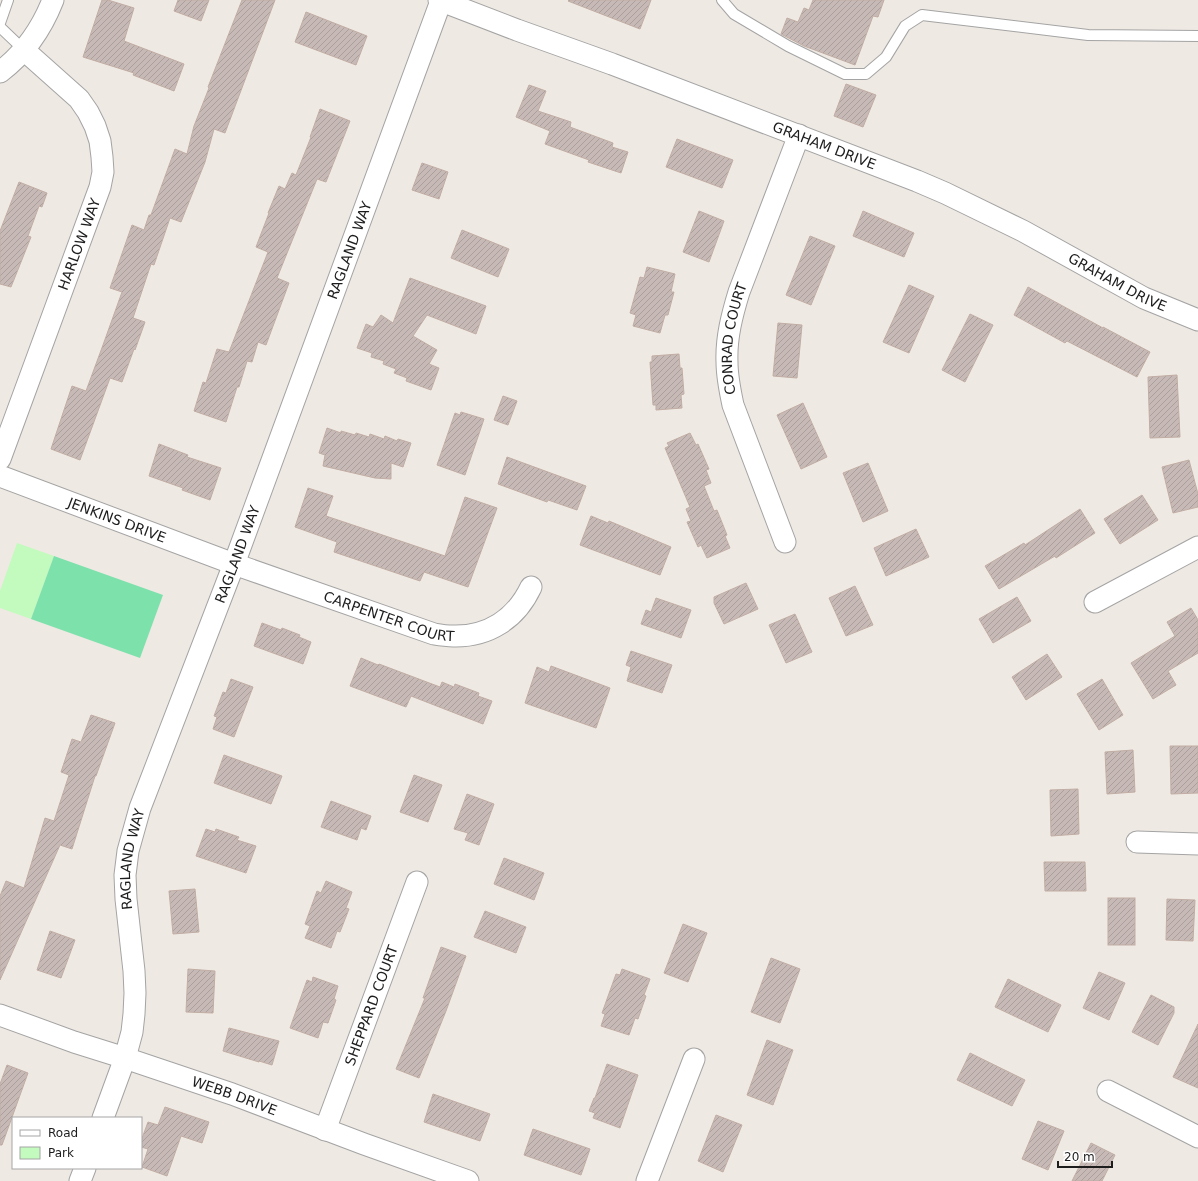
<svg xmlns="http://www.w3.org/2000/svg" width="1198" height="1181" font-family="'DejaVu Sans',sans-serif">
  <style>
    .park { fill: #c2fbbd }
    .pitch { fill: #7de1ab }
    .building { fill: url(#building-hatch); stroke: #c1ada4 }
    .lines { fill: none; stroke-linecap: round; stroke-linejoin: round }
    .service-casing { stroke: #a4a4a4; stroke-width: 12 }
    .minor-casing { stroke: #a4a4a4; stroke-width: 23 }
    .service { stroke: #fff; stroke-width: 10 }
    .minor { stroke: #fff; stroke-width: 21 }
    .labels { text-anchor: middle; stroke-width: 3; stroke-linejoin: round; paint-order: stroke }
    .street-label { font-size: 14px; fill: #1d1d1d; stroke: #fff }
  </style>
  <defs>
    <pattern id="building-hatch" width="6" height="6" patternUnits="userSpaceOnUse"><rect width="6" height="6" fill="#c7bab6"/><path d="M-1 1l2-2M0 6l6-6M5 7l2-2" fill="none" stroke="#aa9f9c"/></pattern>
  </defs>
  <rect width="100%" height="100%" fill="#efe9e3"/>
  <!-- park -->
  <polygon class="park" points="17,543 54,556 31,619 0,608 0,591"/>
  <!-- pitch -->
  <polygon class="pitch" points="54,556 163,595 140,658 31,619"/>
  <!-- building -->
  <g class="building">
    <polygon points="102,0 108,0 134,8 124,41 184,64 174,91 133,75 134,73 83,57"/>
    <polygon points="178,0 209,0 201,21 174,11"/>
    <polygon points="242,0 275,0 225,133 214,129 205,162 181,222 170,218 154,265 151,264 133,318 145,322 135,350 134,349 122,382 110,378 80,460 51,449 72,386 86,391 103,345 122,292 110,288 132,225 144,230 149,215 151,215 175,149 187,154 194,126 209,88 208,87"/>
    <polygon points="569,0 651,0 640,29 568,1"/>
    <polygon points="813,0 884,0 878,17 873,16 855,65 804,46 781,34 787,18 798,22 804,8 809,10"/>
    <polygon points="306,12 367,36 356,65 295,42"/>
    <polygon points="846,84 876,95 863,127 834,116"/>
    <polygon points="529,85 546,91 538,111 571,122 570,127 613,143 612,147 628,152 621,173 588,162 589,160 545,144 550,131 516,117"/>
    <polygon points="320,109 350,121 326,182 317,179 277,278 289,283 266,345 258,342 252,362 247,361 239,387 237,387 226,422 194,411 203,382 206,383 217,349 229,352 268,252 256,247 269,213 268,213 279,186 285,189 292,173 296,175 311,137 310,137"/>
    <polygon points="677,139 733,160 722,188 666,167"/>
    <polygon points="422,163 448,172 439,199 412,190"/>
    <polygon points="19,182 47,193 42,207 39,206 28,236 31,237 11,287 0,284 0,231"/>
    <polygon points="699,211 724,221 709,262 683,252"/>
    <polygon points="863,211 914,233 904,257 853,236"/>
    <polygon points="462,230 509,249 498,277 451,258"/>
    <polygon points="810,236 835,246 811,305 786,295"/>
    <polygon points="647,267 675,274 671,292 674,292 668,315 665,315 660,333 633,326 636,315 630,313 640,277 644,278"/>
    <polygon points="410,278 486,306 476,334 427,315 413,336 437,350 429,364 439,368 431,390 406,381 407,378 394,373 396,369 383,364 384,361 371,357 372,353 357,348 366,324 373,327 381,315 393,323"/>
    <polygon points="909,285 934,296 909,353 883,342"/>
    <polygon points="1028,287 1103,328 1103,327 1150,352 1137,377 1067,341 1065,343 1014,315"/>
    <polygon points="970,314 993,325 965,382 942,370"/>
    <polygon points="778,323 802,325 797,378 773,376"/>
    <polygon points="679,354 680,368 682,368 684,394 681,395 682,408 656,410 656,405 653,405 650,362 652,362 652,356"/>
    <polygon points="1177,375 1180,437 1150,438 1148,377"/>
    <polygon points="503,396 517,401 508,425 494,420"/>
    <polygon points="803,403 827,457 801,469 777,415"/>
    <polygon points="461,412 484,419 465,475 437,465 455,413 460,415"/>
    <polygon points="327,428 341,433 341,431 355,435 356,433 369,437 370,434 384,439 385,436 397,441 398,439 411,443 403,467 391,463 391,479 375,478 323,466 325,455 319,453"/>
    <polygon points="690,433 696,445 698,444 709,469 706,470 711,483 704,486 714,511 717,510 727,535 725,536 730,548 707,558 701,545 698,547 687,522 691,521 686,509 690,507 665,448 669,446 667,443"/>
    <polygon points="159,444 188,455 187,457 221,468 210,500 182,490 183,488 149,476"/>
    <polygon points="507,457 586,486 577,510 548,500 547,502 498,484"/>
    <polygon points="1189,460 1198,494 1198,507 1173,513 1162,467"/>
    <polygon points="868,463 888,511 863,522 843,473"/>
    <polygon points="308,488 333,496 326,516 445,556 465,497 497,508 468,587 424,572 420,581 334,552 337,542 295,527"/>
    <polygon points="1142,495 1158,520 1120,544 1104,519"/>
    <polygon points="1080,509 1095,533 1056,558 1055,556 999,589 985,566 1024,543 1025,545"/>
    <polygon points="591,516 608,523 609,521 671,547 660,575 580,545"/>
    <polygon points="916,529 929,557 886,576 874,548"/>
    <polygon points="746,583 758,609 724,624 714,603 714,597"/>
    <polygon points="855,586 873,625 846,636 829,598"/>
    <polygon points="1017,597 1031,621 993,643 979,619"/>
    <polygon points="656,598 691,610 681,638 641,624 646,610 651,612"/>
    <polygon points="1191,608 1198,620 1198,653 1168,671 1176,685 1153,699 1131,663 1175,636 1167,622"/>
    <polygon points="795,614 812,652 786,663 769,625"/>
    <polygon points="262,623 281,630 282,628 300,635 299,637 311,642 303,664 254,646"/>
    <polygon points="631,651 672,665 662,693 627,681 631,667 626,665"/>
    <polygon points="1047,654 1062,677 1026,700 1012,677"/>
    <polygon points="361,658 378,665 379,664 440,687 442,682 454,687 455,684 479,693 478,696 492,701 483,724 411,696 406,707 350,686"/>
    <polygon points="551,666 610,688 596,728 525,703 537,667 549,672"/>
    <polygon points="231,679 253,687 234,737 213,729 217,717 214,716 223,692 226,693"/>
    <polygon points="1102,679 1123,715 1099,730 1077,694"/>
    <polygon points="91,715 115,723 96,776 95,776 72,849 60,845 0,980 0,896 6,881 24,888 45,818 54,821 69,775 61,772 72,739 81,742"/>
    <polygon points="1170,746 1198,746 1198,793 1171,794"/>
    <polygon points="1133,750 1135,792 1107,794 1105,752"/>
    <polygon points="224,755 282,776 271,804 214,783"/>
    <polygon points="414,775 442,785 428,822 400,812"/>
    <polygon points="1078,789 1079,834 1051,836 1050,790"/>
    <polygon points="467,794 494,804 479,845 465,840 468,833 454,829"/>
    <polygon points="331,801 371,816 366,830 361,828 357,840 321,827"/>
    <polygon points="206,829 215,832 216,829 239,837 237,840 256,846 246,873 196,856"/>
    <polygon points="504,858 544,873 534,900 494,884"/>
    <polygon points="1044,862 1085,862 1086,891 1045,891"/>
    <polygon points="326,881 352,892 346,908 349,909 340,932 337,931 331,948 305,938 310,926 305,924 317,891 321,893"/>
    <polygon points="195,889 199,932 173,934 169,891"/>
    <rect x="1108" y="898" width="27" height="47"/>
    <polygon points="1167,899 1195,900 1193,941 1166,940"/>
    <polygon points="485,911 526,927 516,953 474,937"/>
    <polygon points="683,924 707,933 688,982 664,973"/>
    <polygon points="50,931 75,940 61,978 37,970"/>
    <polygon points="441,947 466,956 446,1011 419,1078 396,1069 425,998 423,998"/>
    <polygon points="771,958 800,969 780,1023 751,1012"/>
    <polygon points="188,969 215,971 213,1013 186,1012"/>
    <polygon points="622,969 650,979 644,995 646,996 638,1019 635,1018 629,1035 601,1026 605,1014 602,1013 616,974 620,975"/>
    <polygon points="1099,972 1125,983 1109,1020 1083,1008"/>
    <polygon points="313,977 338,986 334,999 336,1000 328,1023 323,1022 318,1038 290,1028 307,980 312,982"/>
    <polygon points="1008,979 1061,1005 1048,1032 995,1007"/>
    <polygon points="1151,995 1174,1007 1174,1013 1158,1045 1132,1032"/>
    <polygon points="1198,1024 1198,1088 1173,1077"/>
    <polygon points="229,1028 279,1041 272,1065 259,1061 259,1062 223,1051"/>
    <polygon points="767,1040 793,1050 773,1105 747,1095"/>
    <polygon points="970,1053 1025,1080 1012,1106 957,1080"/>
    <polygon points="607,1064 638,1075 620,1128 593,1118 595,1113 589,1111 594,1098 595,1098"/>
    <polygon points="7,1065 28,1073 2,1145 0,1145 0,1084"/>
    <polygon points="433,1094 490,1114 480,1141 424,1122"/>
    <polygon points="165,1107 209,1122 202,1143 181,1136 167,1176 142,1167 148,1149 141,1147 141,1141 148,1122 158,1125"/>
    <polygon points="716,1115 742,1125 723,1172 698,1161"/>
    <polygon points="1038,1121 1064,1131 1048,1170 1022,1159"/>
    <polygon points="533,1129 590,1149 581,1175 524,1155"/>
    <polygon points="1091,1143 1115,1155 1102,1181 1072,1181"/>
  </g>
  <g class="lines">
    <!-- service casing -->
    <g class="service-casing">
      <g id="service">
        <polyline points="722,0 734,14 788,46 845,74 866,74 886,57 905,26 922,15 1088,35 1198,36"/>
        <polyline points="0,23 8,0"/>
        <polyline points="0,27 24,50"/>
      </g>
    </g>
    <!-- minor casing -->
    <g class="minor-casing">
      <g id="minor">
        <path id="s1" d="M439,0l78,30 95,34 305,117 28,12 78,38 121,67 54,22"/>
        <path d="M0,72c24,-18 42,-44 53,-72"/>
        <path id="s2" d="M0,459l100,-272 3,-15 -1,-15 -2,-16 -5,-15 -7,-14 -9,-13 -55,-49"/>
        <path id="s3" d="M0,476l234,88 200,70c6,1 13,2 19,2 35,1 63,-17 78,-49"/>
        <path id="s4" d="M785,542l-52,-137c-3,-14 -6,-28 -6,-43 -1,-24 5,-47 12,-70l60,-157"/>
        <polyline points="1095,602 1198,547"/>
        <polyline points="1137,842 1198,844"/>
        <path id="s5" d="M0,1015l74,27 51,16 107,36 132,50 104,37"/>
        <polyline points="1108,1091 1198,1137"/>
        <path id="s6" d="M103,1118l22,-60 7,-26 2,-18 1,-21 -1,-22 -8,-72 -1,-24 3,-24 12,-43 94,-244 207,-563"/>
        <path id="s7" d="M325,1130l92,-248"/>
        <polyline points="80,1181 85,1168"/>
        <polyline points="647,1181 694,1059"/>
      </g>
    </g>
    <!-- service -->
    <use href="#service" class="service"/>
    <!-- minor -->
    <use href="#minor" class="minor"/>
  </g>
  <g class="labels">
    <!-- street labels -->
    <g class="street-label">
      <text dy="5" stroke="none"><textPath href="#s1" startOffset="412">GRAHAM DRIVE</textPath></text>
      <text dy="5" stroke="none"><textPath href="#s2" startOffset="229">HARLOW WAY</textPath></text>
      <text dy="5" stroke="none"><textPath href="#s6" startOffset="913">RAGLAND WAY</textPath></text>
      <text dy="5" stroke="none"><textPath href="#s1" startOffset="736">GRAHAM DRIVE</textPath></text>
      <text dy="5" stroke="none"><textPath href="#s4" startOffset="214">CONRAD COURT</textPath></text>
      <text dy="5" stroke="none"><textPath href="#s3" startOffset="125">JENKINS DRIVE</textPath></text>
      <text dy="5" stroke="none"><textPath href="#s6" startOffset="589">RAGLAND WAY</textPath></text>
      <text dy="5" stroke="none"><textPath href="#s3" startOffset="414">CARPENTER COURT</textPath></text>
      <text dy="5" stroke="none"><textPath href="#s6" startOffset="265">RAGLAND WAY</textPath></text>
      <text dy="5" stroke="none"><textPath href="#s7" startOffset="133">SHEPPARD COURT</textPath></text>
      <text dy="5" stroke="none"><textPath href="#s5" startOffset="248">WEBB DRIVE</textPath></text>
    </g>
  </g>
  <!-- legend -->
  <rect x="12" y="1117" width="130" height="52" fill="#ffffff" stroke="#a5a5a5"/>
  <rect x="20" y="1130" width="20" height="6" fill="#ffffff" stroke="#a5a5a5"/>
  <text x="48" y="1137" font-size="12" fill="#1d1d1d">Road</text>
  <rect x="20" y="1147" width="20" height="12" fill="#c2fbbd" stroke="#a5a5a5"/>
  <text x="48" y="1157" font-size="12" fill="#1d1d1d">Park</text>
  <!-- scale -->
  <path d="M1058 1161v6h54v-6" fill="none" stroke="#1d1d1d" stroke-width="2"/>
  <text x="1064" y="1161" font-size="12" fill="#1d1d1d" stroke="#ffffff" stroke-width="3" paint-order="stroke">20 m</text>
</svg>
